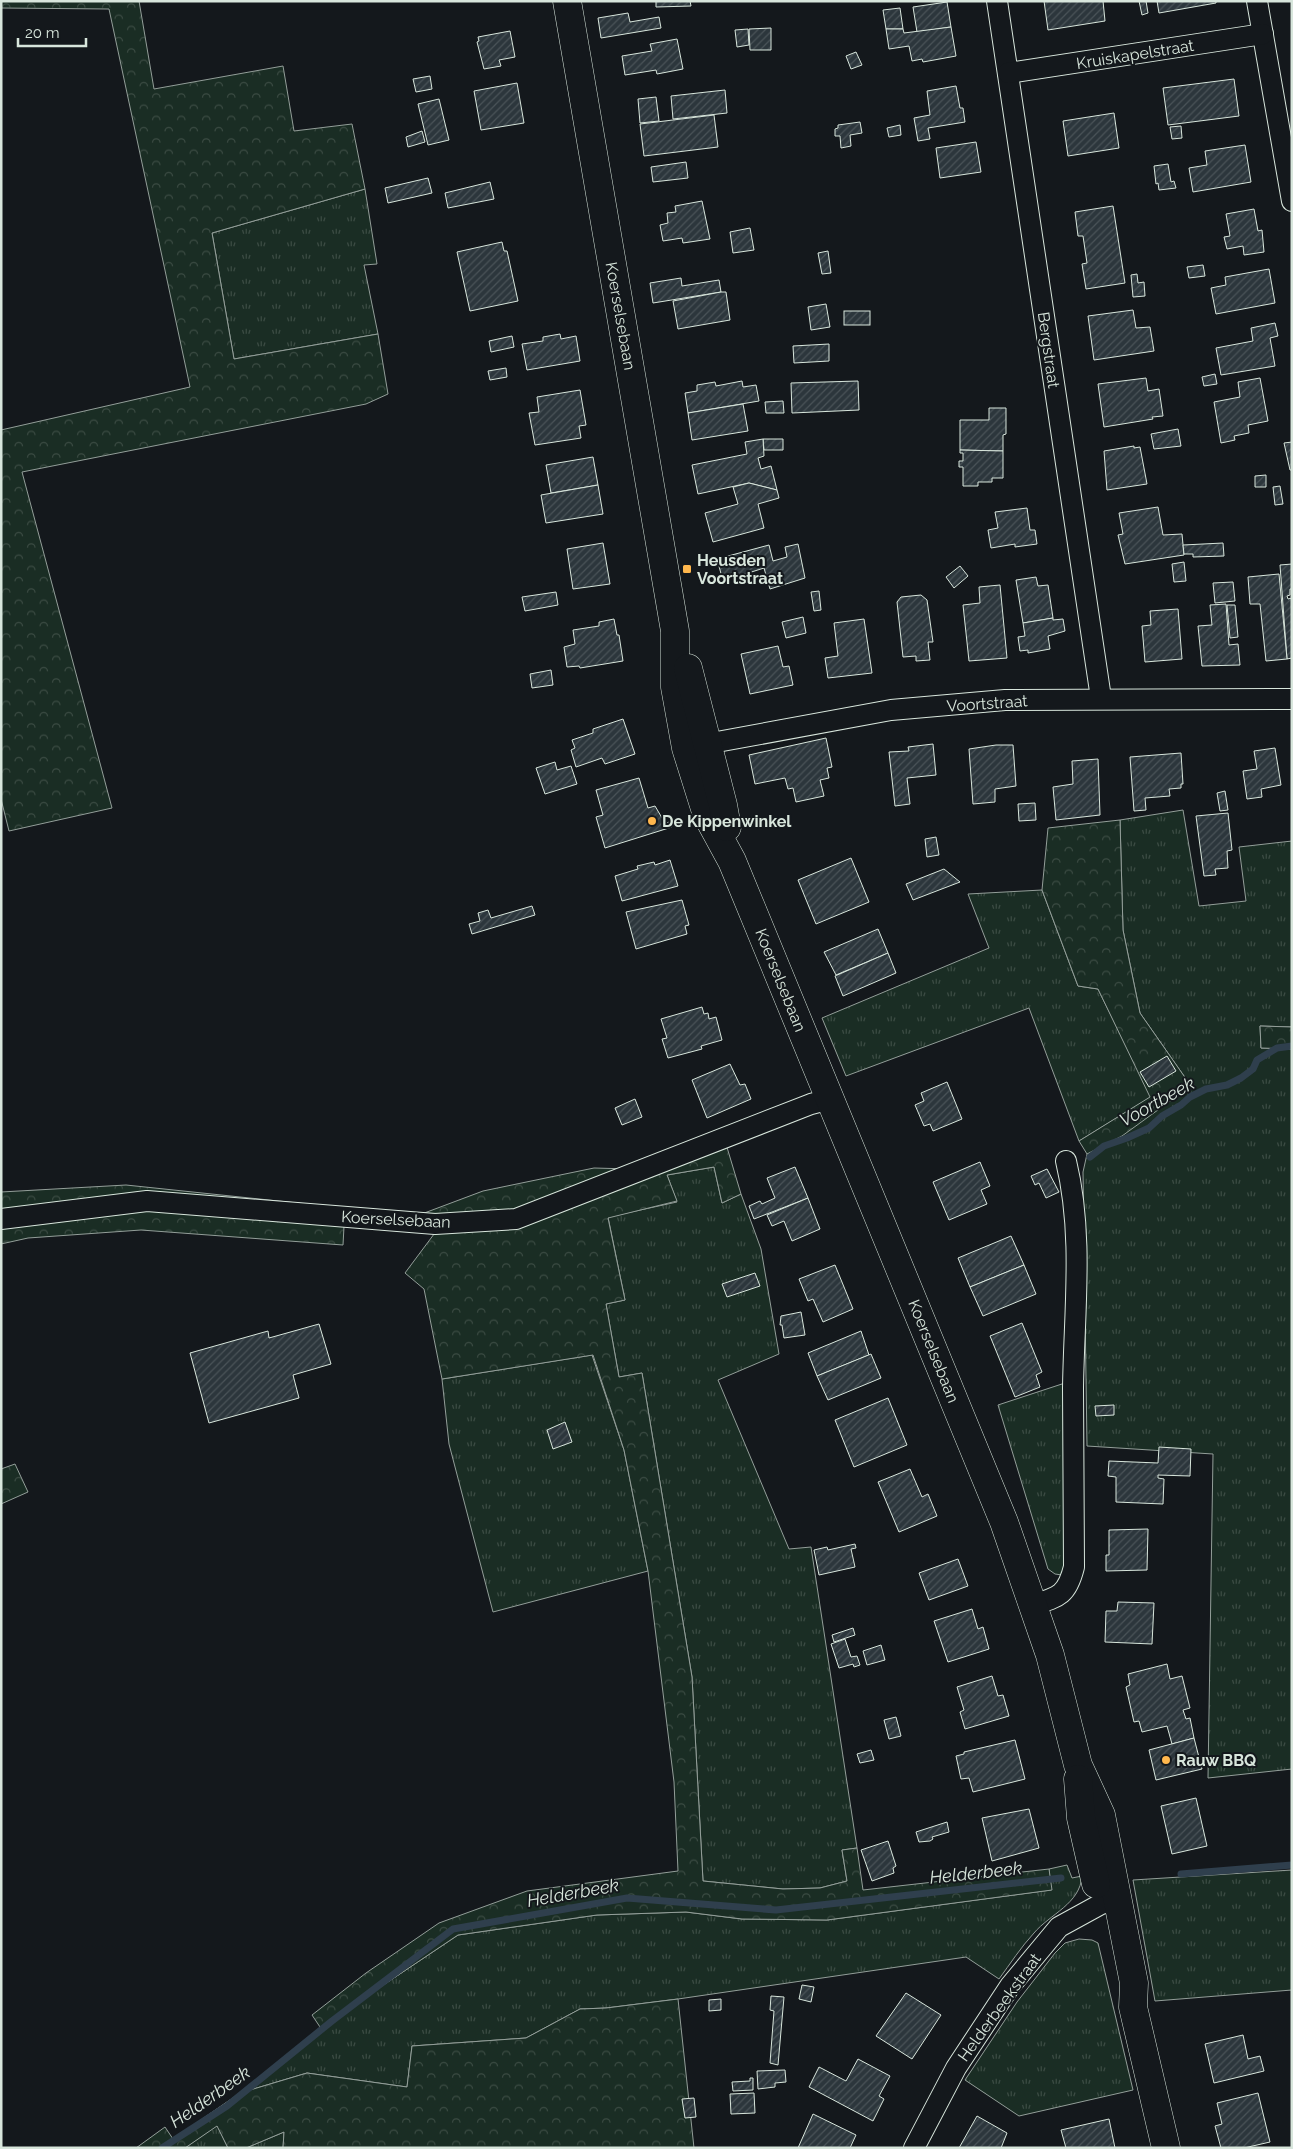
<svg xmlns="http://www.w3.org/2000/svg" width="1293" height="2149" font-family="Raleway,sans-serif">
  <style>
    .grass { fill: url(#grass-tufts); stroke: #939e99 }
    .forest { fill: url(#forest-crowns); stroke: #939e99 }
    .lines { fill: none; stroke-linecap: round; stroke-linejoin: round }
    .stream { stroke: #2f3f4d; stroke-width: 7 }
    .building { fill: url(#building-hatch); stroke: #d8e6dc }
    .street-casing { stroke: #d8e6dc; stroke-width: 22 }
    .secondary-casing { stroke: #d8e6dc; stroke-width: 29 }
    .street { stroke: #14181c; stroke-width: 20 }
    .secondary { stroke: #14181c; stroke-width: 28 }
    .poi-dot { fill: #ffb74d; stroke: #14181c; stroke-width: 2 }
    .labels { text-anchor: middle; stroke-width: 4; stroke-linejoin: round; paint-order: stroke }
    .street-label { font-size: 16px; fill: #d8e6dc; stroke: #14181c }
    .poi-label { font-size: 16px; font-weight: bold; fill: #d8e6dc; stroke: #14181c; text-anchor: start }
    .water-label { font-size: 18px; font-style: italic; fill: #d8e6dc; stroke: #14181c }
  </style>
  <defs>
    <pattern id="grass-tufts" width="24" height="20" patternUnits="userSpaceOnUse" patternTransform="scale(1.25)"><rect width="24" height="20" fill="#1a2d24"/><path d="M3 7l-1-3M5 7V3M7 7l1-3M15 17l-1-3M17 17v-4M19 17l1-3" fill="none" stroke="#3b4b43"/></pattern>
    <pattern id="forest-crowns" width="20" height="18" patternUnits="userSpaceOnUse" patternTransform="scale(1.25)"><rect width="20" height="18" fill="#1a2d24"/><path d="M2 6a3 3 0 1 1 6 0M12 15a3 3 0 1 1 6 0" fill="none" stroke="#3b4b43"/></pattern>
    <pattern id="building-hatch" width="6" height="6" patternUnits="userSpaceOnUse" patternTransform="scale(1.25)"><rect width="6" height="6" fill="#2c363c"/><path d="M-1 1l2-2M0 6l6-6M5 7l2-2" fill="none" stroke="#4a5358"/></pattern>
  </defs>
  <rect width="100%" height="100%" fill="#14181c"/>
  <!-- grass -->
  <g class="grass">
    <polygon points="365,189 377,264 364,265 378,334 234,359 212,233"/>
    <polygon points="1183,810 1199,906 1246,901 1239,847 1292,841 1292,1027 1260,1026 1261,1048 1292,1049 1292,1769 1208,1778 1213,1454 1087,1446 1083,1172 1087,1154 1191,1086 1140,1013 1123,930 1120,820"/>
    <polygon points="1042,890 1078,986 1098,989 1151,1097 1079,1141 1029,1008 846,1076 822,1018 989,948 968,894"/>
    <polygon points="714,1167 722,1203 741,1194 761,1249 779,1354 718,1380 789,1549 811,1547 857,1848 842,1850 847,1881 820,1888 783,1889 703,1881 692,1677 642,1373 619,1377 606,1304 625,1300 608,1217 677,1202 667,1175"/>
    <polygon points="592,1355 624,1450 648,1571 493,1612 449,1444 442,1379"/>
    <polygon points="1068,1382 1066,1563 1062,1575 1055,1574 1048,1569 998,1405"/>
    <path d="M1067,1865l5,13 10,-2c-2,28 -32,38 -48,57 -13,14 -24,31 -35,46l-33,-22 -288,42 -72,9 -26,1 -54,29 -114,8 -5,41 -100,-14 -67,20 118,-91 100,-67 139,-20 89,-3 56,7 85,1 224,-30 -2,-21z"/>
    <polygon points="1292,1870 1292,1990 1155,2001 1133,1880"/>
    <polygon points="1079,1939 1092,1940 1098,1943 1133,2090 1019,2116 965,2080 1017,2002 1055,1953 1065,1943"/>
    <polygon points="217,2125 228,2148 185,2148"/>
    <polygon points="284,2132 283,2148 246,2148"/>
  </g>
  <!-- forest -->
  <g class="forest">
    <polygon points="1,1 139,1 154,89 283,66 294,131 352,124 365,189 212,233 234,359 378,334 388,394 366,404 22,472 112,808 9,831 1,799 1,430 190,387 109,9 1,8"/>
    <polygon points="1120,820 1123,930 1140,1013 1191,1086 1122,1136 1087,1154 1079,1141 1150,1097 1098,989 1078,986 1042,890 1048,828"/>
    <polygon points="1260,1026 1292,1027 1292,1049 1261,1048"/>
    <polygon points="726,1144 741,1194 722,1203 714,1167 667,1175 677,1201 608,1218 625,1300 606,1304 619,1377 642,1373 692,1677 703,1881 783,1889 820,1888 847,1881 842,1850 857,1848 863,1890 1049,1869 1052,1890 827,1920 742,1919 686,1912 597,1915 458,1935 358,2002 322,2030 312,2015 366,1973 439,1923 527,1891 678,1871 674,1782 648,1571 624,1450 593,1355 442,1379 424,1289 405,1273 446,1218 419,1215 483,1191 594,1168 630,1169"/>
    <polygon points="126,1185 345,1208 343,1245 141,1230 28,1238 1,1244 1,1192"/>
    <polygon points="15,1464 28,1492 1,1504 1,1469"/>
    <polygon points="678,1999 694,2148 283,2148 284,2132 246,2148 228,2148 217,2126 185,2148 136,2148 165,2127 173,2139 240,2093 307,2073 407,2087 412,2046 526,2038 580,2009 606,2008"/>
  </g>
  <g class="lines">
    <!-- stream -->
    <g class="stream">
      <polyline points="1090,1157 1104,1146 1127,1138 1149,1128 1162,1116 1181,1105 1190,1097 1206,1089 1227,1085 1241,1078 1253,1069 1257,1060 1277,1048 1292,1046"/>
      <polyline points="1181,1874 1292,1865"/>
      <polyline points="162,2148 227,2106 332,2021 453,1929 627,1898 776,1910 1061,1878"/>
    </g>
  </g>
  <!-- building -->
  <g class="building">
    <polygon points="656,1 690,1 691,6 656,7"/>
    <polygon points="1044,1 1103,1 1105,21 1048,30"/>
    <polygon points="1139,1 1146,1 1148,13 1142,15"/>
    <polygon points="1157,1 1216,1 1216,3 1159,13"/>
    <polygon points="947,2 951,27 917,32 913,7"/>
    <polygon points="900,8 903,29 886,29 883,10"/>
    <polygon points="628,13 630,22 659,17 661,28 601,38 598,18"/>
    <polygon points="951,27 956,56 923,62 922,59 912,61 909,46 889,49 886,29 903,29 904,33"/>
    <polygon points="771,28 771,50 750,50 749,29"/>
    <polygon points="748,29 749,45 737,47 735,30"/>
    <polygon points="510,31 515,57 499,60 501,66 484,69 477,42 479,41 478,37"/>
    <polygon points="677,39 683,69 657,74 656,70 625,75 622,56 652,51 650,44"/>
    <polygon points="856,52 862,65 851,69 846,56"/>
    <polygon points="430,76 432,89 416,92 413,79"/>
    <polygon points="1234,79 1239,116 1168,125 1163,88"/>
    <polygon points="517,83 524,123 481,130 474,91"/>
    <polygon points="956,86 960,108 963,108 965,122 928,128 930,139 918,141 914,118 930,115 927,91"/>
    <polygon points="725,90 727,113 673,119 671,96"/>
    <polygon points="656,97 659,121 640,123 638,99"/>
    <polygon points="439,99 449,140 428,145 418,104"/>
    <polygon points="1114,113 1119,148 1068,156 1063,121"/>
    <polygon points="714,115 718,147 644,156 640,124"/>
    <polygon points="860,122 862,133 850,135 851,146 841,148 840,136 835,136 835,129 838,128 838,125"/>
    <polygon points="900,125 901,135 889,137 887,128"/>
    <polygon points="1181,126 1182,138 1172,139 1170,127"/>
    <polygon points="422,131 425,142 408,147 406,137"/>
    <polygon points="976,142 981,172 940,178 936,148"/>
    <polygon points="1245,145 1251,182 1193,192 1189,168 1207,165 1205,151"/>
    <polygon points="686,162 688,178 653,182 651,167"/>
    <polygon points="1168,164 1171,182 1174,181 1176,188 1159,190 1158,183 1156,184 1154,166"/>
    <polygon points="428,178 432,193 388,203 385,188"/>
    <polygon points="490,182 494,199 448,208 445,193"/>
    <polygon points="702,201 710,239 683,243 682,238 663,241 660,225 668,223 667,213 676,212 675,206"/>
    <polygon points="1113,206 1125,283 1086,289 1082,264 1087,263 1083,236 1078,236 1075,212"/>
    <polygon points="1254,209 1258,231 1262,230 1264,252 1244,255 1243,246 1227,249 1224,237 1230,236 1226,214"/>
    <polygon points="750,228 754,250 733,253 730,232"/>
    <polygon points="502,242 504,251 507,251 518,301 470,311 457,252"/>
    <polygon points="828,251 831,273 822,274 818,253"/>
    <polygon points="1203,265 1205,276 1189,278 1187,267"/>
    <polygon points="1269,269 1275,303 1216,314 1211,288 1226,285 1225,277"/>
    <polygon points="1137,274 1138,283 1144,282 1145,296 1133,297 1131,275"/>
    <polygon points="681,278 682,286 719,280 721,292 653,303 650,283"/>
    <polygon points="721,292 726,292 730,320 678,329 673,301"/>
    <polygon points="826,304 830,327 811,330 808,307"/>
    <polygon points="1133,310 1136,328 1150,327 1154,351 1094,360 1088,316"/>
    <rect x="844" y="311" width="26" height="14"/>
    <polygon points="1275,323 1278,336 1270,338 1275,366 1221,375 1216,348 1253,341 1251,328"/>
    <polygon points="560,334 561,339 576,336 580,361 527,370 522,344 543,341 543,337"/>
    <polygon points="512,336 514,347 491,352 489,341"/>
    <polygon points="829,344 829,361 794,363 793,346"/>
    <polygon points="506,368 507,377 490,380 488,371"/>
    <polygon points="1215,374 1217,384 1204,386 1202,377"/>
    <polygon points="1146,378 1148,391 1159,389 1163,416 1152,417 1153,419 1104,427 1098,384"/>
    <polygon points="1260,378 1268,421 1248,425 1249,433 1234,436 1235,440 1221,443 1214,402 1240,397 1238,382"/>
    <polygon points="742,381 743,387 756,385 759,401 688,413 685,393 697,391 697,385 715,382 716,386"/>
    <polygon points="858,381 859,410 792,413 791,383"/>
    <polygon points="580,390 586,425 579,426 581,438 535,445 529,413 539,412 537,397"/>
    <polygon points="783,401 784,413 766,413 765,402"/>
    <polygon points="743,404 748,431 692,440 688,413"/>
    <polygon points="989,408 1006,408 1006,434 1003,435 1003,451 960,450 960,420 989,420"/>
    <polygon points="1178,429 1181,446 1154,449 1151,434"/>
    <polygon points="763,439 783,439 783,450 764,450"/>
    <polygon points="763,439 764,456 758,458 761,469 771,466 777,490 749,483 698,494 692,465 747,454 745,442"/>
    <polygon points="1292,442 1292,470 1290,470 1284,443"/>
    <polygon points="1134,446 1134,448 1140,447 1147,484 1107,490 1104,451"/>
    <polygon points="960,450 1003,451 1003,478 992,478 992,482 978,482 978,486 963,486 963,467 959,467 959,461 963,461 963,453 960,453"/>
    <polygon points="593,457 598,485 551,493 546,465"/>
    <polygon points="1266,475 1266,487 1255,487 1255,476"/>
    <polygon points="749,483 777,490 779,498 758,504 764,528 713,542 705,513 738,504 733,487"/>
    <polygon points="598,485 603,514 546,523 541,495"/>
    <polygon points="1280,486 1283,504 1275,505 1273,487"/>
    <polygon points="1158,507 1163,535 1182,534 1184,555 1125,564 1118,535 1123,534 1119,513"/>
    <polygon points="1027,508 1030,530 1035,530 1037,544 1015,547 1015,544 991,548 988,530 998,528 995,512"/>
    <polygon points="603,543 610,584 573,589 567,549"/>
    <polygon points="1223,543 1224,556 1193,557 1193,554 1184,554 1183,545"/>
    <polygon points="798,544 805,578 770,589 764,568 723,581 717,559 769,545 773,561 787,557 785,547"/>
    <polygon points="1184,562 1186,581 1174,582 1172,564"/>
    <polygon points="1292,564 1292,589 1290,589 1290,595 1287,596 1288,599 1292,598 1292,658 1287,659 1280,565"/>
    <polygon points="960,566 968,576 954,588 946,577"/>
    <polygon points="1279,574 1287,659 1266,661 1260,604 1250,604 1248,577"/>
    <polygon points="1036,577 1038,586 1048,585 1053,618 1023,623 1016,580"/>
    <polygon points="1233,582 1235,601 1215,603 1213,583"/>
    <polygon points="1000,585 1007,658 969,661 963,605 980,603 979,587"/>
    <polygon points="819,591 821,610 814,611 811,592"/>
    <polygon points="556,592 558,605 525,611 522,597"/>
    <polygon points="921,595 927,600 933,642 928,642 930,660 916,661 916,656 903,657 897,602 901,597"/>
    <polygon points="1226,604 1229,645 1238,644 1240,665 1202,666 1198,626 1212,625 1210,605"/>
    <polygon points="1227,605 1235,605 1238,637 1230,638"/>
    <polygon points="1178,609 1182,659 1145,662 1142,626 1151,625 1150,611"/>
    <polygon points="803,617 806,633 786,638 782,622"/>
    <polygon points="1053,618 1053,620 1063,619 1065,631 1048,636 1050,649 1028,653 1028,650 1020,651 1018,637 1025,636 1023,623"/>
    <polygon points="614,619 617,635 619,635 623,661 580,668 579,666 567,667 564,647 575,644 573,630 599,626 599,622"/>
    <polygon points="864,619 872,673 828,678 825,658 838,656 834,623"/>
    <polygon points="778,646 783,667 789,666 793,685 750,694 741,654"/>
    <polygon points="551,670 553,685 532,688 530,674"/>
    <polygon points="623,719 635,754 605,764 602,758 576,767 571,750 575,748 572,740 593,733 593,729"/>
    <polygon points="826,738 832,767 827,768 829,778 820,780 824,796 796,802 793,788 788,789 785,778 755,784 749,755"/>
    <polygon points="933,744 936,775 907,778 910,804 895,806 889,752 909,751 908,747"/>
    <polygon points="996,745 1013,745 1016,786 995,789 995,802 973,804 969,749"/>
    <polygon points="1275,748 1281,785 1261,789 1262,797 1247,799 1243,771 1257,769 1254,751"/>
    <polygon points="1181,753 1183,784 1181,784 1181,788 1169,789 1170,796 1145,798 1146,810 1134,811 1130,757"/>
    <polygon points="1098,759 1100,815 1056,820 1053,787 1073,784 1072,761"/>
    <polygon points="555,762 557,770 571,766 577,784 545,794 536,768"/>
    <polygon points="639,778 648,808 655,806 665,823 670,822 672,827 605,848 596,817 603,815 596,790"/>
    <polygon points="1225,791 1228,810 1220,811 1217,793"/>
    <polygon points="1035,803 1036,820 1019,821 1018,804"/>
    <polygon points="1228,813 1232,850 1227,851 1228,868 1215,869 1216,875 1204,876 1196,816"/>
    <polygon points="936,837 939,855 927,857 925,839"/>
    <polygon points="851,858 869,902 816,924 798,880"/>
    <polygon points="670,860 678,886 622,901 615,876 638,869 637,866 654,862 655,865"/>
    <polygon points="944,869 960,882 913,900 906,884"/>
    <polygon points="682,900 689,925 685,926 687,934 636,949 626,912"/>
    <polygon points="532,906 535,915 472,934 469,924 480,921 478,913 488,910 491,918"/>
    <polygon points="878,929 888,953 836,975 824,952"/>
    <polygon points="888,953 896,973 843,996 835,976"/>
    <polygon points="702,1007 704,1014 708,1013 709,1019 716,1017 722,1040 701,1046 702,1049 668,1058 662,1039 667,1038 661,1019"/>
    <polygon points="1167,1056 1176,1071 1149,1087 1140,1072"/>
    <polygon points="730,1064 740,1085 745,1084 751,1099 707,1118 692,1080"/>
    <polygon points="947,1082 962,1119 933,1131 930,1124 924,1126 915,1105 924,1101 921,1093"/>
    <polygon points="635,1099 642,1117 622,1125 615,1108"/>
    <polygon points="980,1162 990,1186 981,1190 987,1204 949,1220 933,1182"/>
    <polygon points="795,1167 808,1198 754,1219 749,1206 760,1201 762,1204 775,1198 767,1178"/>
    <polygon points="1047,1169 1059,1192 1046,1198 1039,1183 1035,1185 1031,1176"/>
    <polygon points="808,1198 820,1229 792,1241 784,1221 772,1226 767,1215"/>
    <polygon points="1011,1236 1024,1265 970,1287 958,1258"/>
    <polygon points="835,1265 853,1309 823,1322 813,1299 808,1301 799,1279"/>
    <polygon points="1024,1265 1036,1294 983,1316 970,1287"/>
    <polygon points="755,1273 760,1286 727,1297 722,1284"/>
    <polygon points="801,1312 805,1335 784,1338 782,1325 780,1325 781,1316"/>
    <polygon points="1022,1323 1042,1372 1036,1375 1040,1387 1015,1397 990,1336"/>
    <polygon points="319,1324 331,1364 293,1375 299,1398 209,1423 190,1353 268,1331 269,1338"/>
    <polygon points="861,1331 869,1355 817,1376 808,1353"/>
    <polygon points="871,1354 881,1378 828,1400 817,1376"/>
    <polygon points="888,1398 907,1445 854,1467 835,1420"/>
    <polygon points="1114,1405 1114,1415 1096,1416 1095,1406"/>
    <polygon points="565,1422 572,1442 553,1449 547,1430"/>
    <polygon points="1159,1447 1191,1449 1190,1476 1158,1475 1158,1478 1164,1479 1163,1504 1116,1502 1116,1477 1108,1476 1109,1461 1158,1463"/>
    <polygon points="910,1469 922,1497 928,1494 937,1516 899,1532 878,1482"/>
    <polygon points="1148,1529 1147,1570 1106,1571 1106,1555 1109,1555 1109,1530"/>
    <polygon points="855,1544 856,1548 851,1549 855,1567 819,1575 814,1550 827,1547 828,1550"/>
    <polygon points="958,1559 968,1586 929,1600 919,1573"/>
    <polygon points="1118,1602 1154,1603 1152,1644 1105,1642 1106,1611 1117,1611"/>
    <polygon points="972,1609 978,1629 983,1627 989,1649 948,1662 934,1621"/>
    <polygon points="853,1628 855,1635 834,1642 832,1635"/>
    <polygon points="845,1639 851,1657 857,1656 860,1665 854,1667 853,1664 839,1668 831,1644"/>
    <polygon points="881,1645 885,1660 867,1665 863,1651"/>
    <polygon points="1167,1664 1170,1679 1182,1676 1190,1708 1183,1710 1186,1719 1190,1718 1194,1738 1172,1744 1167,1726 1142,1732 1139,1721 1134,1722 1126,1687 1130,1685 1128,1674"/>
    <polygon points="992,1676 998,1696 1003,1695 1009,1716 965,1729 960,1712 964,1710 957,1687"/>
    <polygon points="896,1717 901,1736 889,1739 884,1720"/>
    <polygon points="1194,1738 1202,1769 1156,1780 1149,1750"/>
    <polygon points="1015,1740 1025,1779 973,1792 969,1778 961,1779 956,1756 964,1754 964,1752"/>
    <polygon points="871,1750 874,1760 860,1763 857,1754"/>
    <polygon points="1196,1798 1207,1846 1172,1854 1161,1806"/>
    <polygon points="1029,1809 1039,1848 992,1861 982,1818"/>
    <polygon points="947,1822 949,1832 932,1837 933,1839 930,1841 919,1842 916,1832"/>
    <polygon points="888,1841 896,1866 893,1868 894,1873 872,1881 861,1850"/>
    <polygon points="802,1985 814,1987 811,2002 799,1999"/>
    <polygon points="906,1993 941,2015 912,2059 876,2036"/>
    <polygon points="771,1996 784,1997 778,2065 770,2063 774,2011 770,2010"/>
    <polygon points="721,1999 721,2010 709,2011 709,2000"/>
    <polygon points="1243,2035 1248,2059 1260,2056 1264,2071 1214,2083 1205,2044"/>
    <polygon points="858,2059 890,2076 879,2096 884,2099 873,2121 809,2087 819,2067 846,2081"/>
    <polygon points="785,2070 786,2082 775,2083 775,2087 758,2089 757,2071"/>
    <polygon points="750,2078 753,2078 753,2090 733,2091 732,2082 750,2081"/>
    <polygon points="754,2093 755,2113 731,2114 730,2094"/>
    <polygon points="1258,2093 1270,2142 1244,2148 1221,2148 1215,2126 1222,2124 1217,2103"/>
    <polygon points="694,2098 696,2117 685,2118 682,2099"/>
    <polygon points="813,2114 856,2135 850,2148 798,2148"/>
    <polygon points="977,2116 1007,2133 1001,2148 959,2148"/>
    <polygon points="1109,2119 1115,2148 1066,2148 1061,2130"/>
  </g>
  <g class="lines">
    <!-- street casing -->
    <g class="street-casing">
      <g id="street">
        <polyline points="997,1 1101,698"/>
        <polyline points="1257,1 1292,201"/>
        <polyline points="1008,73 1263,34"/>
        <polyline points="695,746 891,710 1005,700 1292,699"/>
        <polyline points="1,1219 147,1201 435,1224 516,1219 811,1104 830,1099"/>
        <path d="M1033,1605c26,-8 34,-10 41,-38 0,-60 -1,-119 -1,-179 1,-75 11,-153 -7,-227"/>
        <polyline points="914,2148 956,2068 1010,1986 1059,1927 1101,1904 1117,1900"/>
      </g>
    </g>
    <!-- secondary casing -->
    <g class="secondary-casing">
      <g id="secondary">
        <polyline points="567,1 675,631 675,687 686,748 707,815 732,861 1004,1522 1050,1655 1078,1765 1101,1815 1134,1983 1133,2007 1166,2148"/>
        <polyline points="688,668 723,805 727,827"/>
        <polyline points="1078,1779 1081,1818 1096,1884"/>
      </g>
    </g>
    <!-- street -->
    <use href="#street" class="street"/>
    <!-- secondary -->
    <use href="#secondary" class="secondary"/>
  </g>
  <!-- markers -->
  <g class="poi-dot">
    <rect x="682" y="564" width="10" height="10" rx="2.5"/>
    <circle cx="652" cy="821" r="5"/>
    <circle cx="1166" cy="1760" r="5"/>
  </g>
  <g class="labels">
    <!-- street labels -->
    <g class="street-label">
      <text transform="translate(1135 54) rotate(-9)" y="6">Kruiskapelstraat</text>
      <text transform="translate(621 316) rotate(80)" y="6">Koerselsebaan</text>
      <text transform="translate(1049 350) rotate(82)" y="6">Bergstraat</text>
      <text transform="translate(987 703) rotate(-4)" y="6">Voortstraat</text>
      <text transform="translate(781 980) rotate(68)" y="6">Koerselsebaan</text>
      <text transform="translate(396 1219) rotate(3)" y="6">Koerselsebaan</text>
      <text transform="translate(934 1351) rotate(68)" y="6">Koerselsebaan</text>
      <text transform="translate(999 2007) rotate(-54)" y="6">Helderbeekstraat</text>
    </g>
    <!-- poi labels -->
    <g class="poi-label">
      <text x="697" y="566">Heusden<tspan x="697" dy="18">Voortstraat</tspan></text>
      <text x="662" y="827">De Kippenwinkel</text>
      <text x="1176" y="1766">Rauw BBQ</text>
    </g>
    <!-- water labels -->
    <g class="water-label">
      <text transform="translate(1157 1102) rotate(-29)" y="6">Voortbeek</text>
      <text transform="translate(976 1873) rotate(-6)" y="6">Helderbeek</text>
      <text transform="translate(573 1893) rotate(-10)" y="6">Helderbeek</text>
      <text transform="translate(210 2097) rotate(-35)" y="6">Helderbeek</text>
    </g>
  </g>
  <!-- border -->
  <rect width="1293" height="2149" fill="none" stroke="#d8e6dc" stroke-width="5"/>
  <!-- scale -->
  <path d="M18 38v8h68v-8" fill="none" stroke="#d8e6dc" stroke-width="2.5"/>
  <text x="25" y="38" font-size="15" fill="#d8e6dc" stroke="#14181c" stroke-width="4" paint-order="stroke">20 m</text>
</svg>
